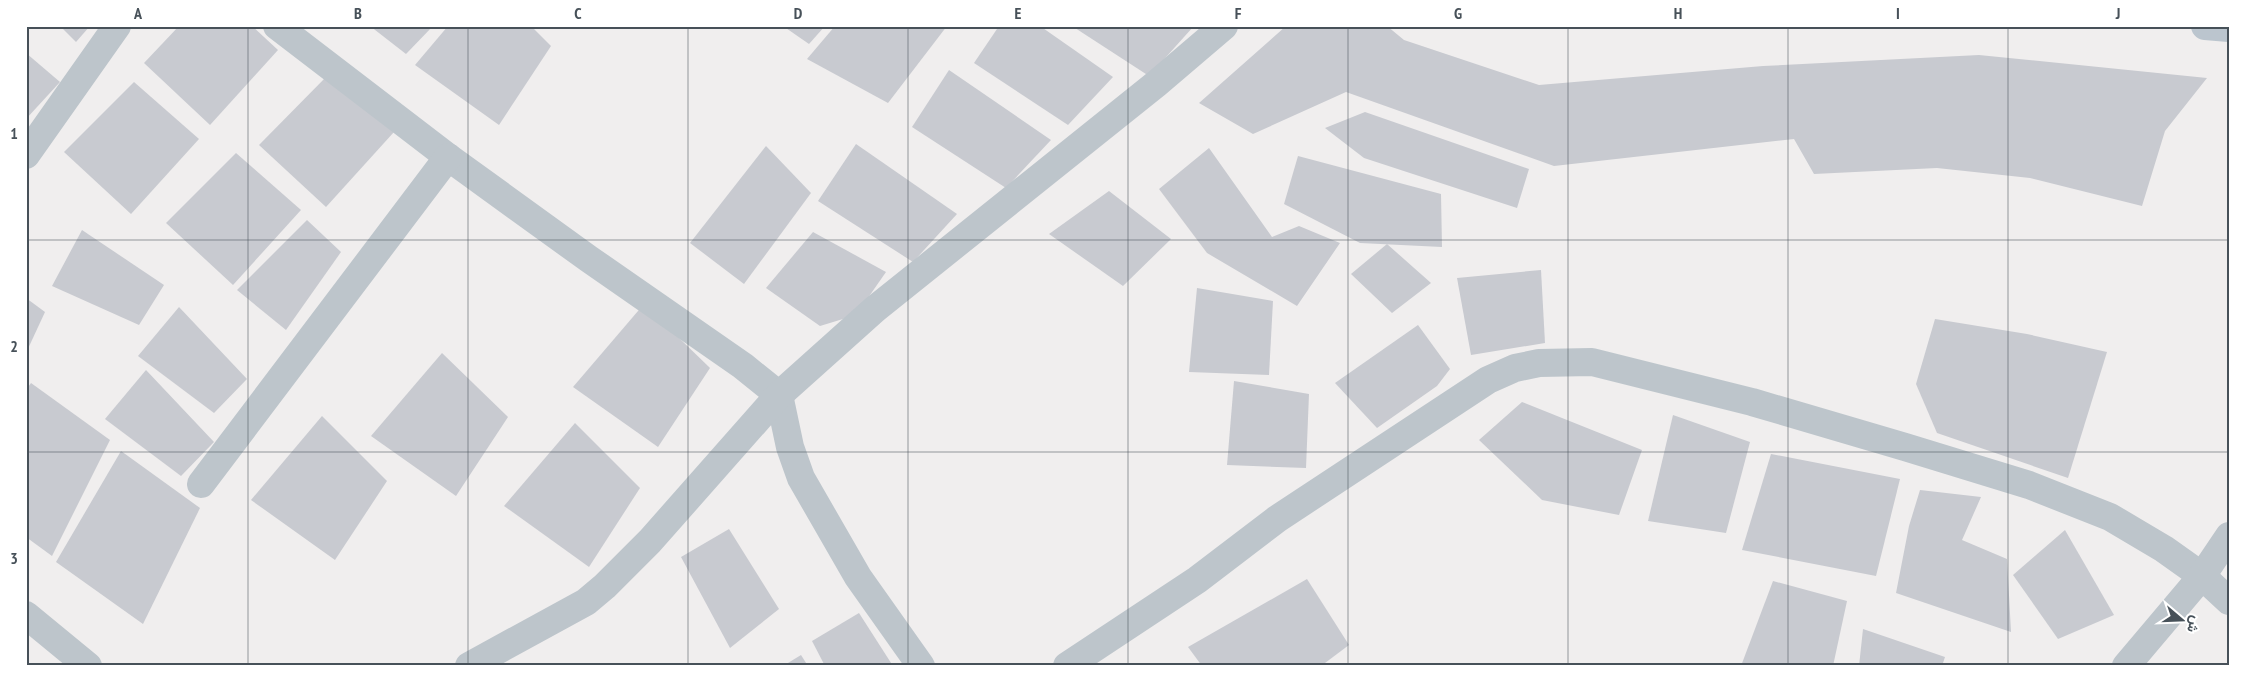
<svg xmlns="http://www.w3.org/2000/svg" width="2255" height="692" font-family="'PT Sans Narrow',Vazirmatn,sans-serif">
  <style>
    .building { fill: #c8cad0 }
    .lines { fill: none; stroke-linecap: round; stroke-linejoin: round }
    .street { stroke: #bdc5cb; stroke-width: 28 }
    .secondary { stroke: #bbc5ce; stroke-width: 28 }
    .grid { fill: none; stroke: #475159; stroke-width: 1; stroke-opacity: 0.55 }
    .neatline { fill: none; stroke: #475159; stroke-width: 2 }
    .grid-label { font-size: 16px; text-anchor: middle; font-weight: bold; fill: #475159 }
  </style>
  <rect width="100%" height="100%" fill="#f0eeee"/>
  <!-- building -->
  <g class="building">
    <polygon points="60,26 90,26 76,42"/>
    <polygon points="179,26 252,26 278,50 210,125 144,63"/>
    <polygon points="370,26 433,26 406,54"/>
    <polygon points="448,26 531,26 551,46 499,125 415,65"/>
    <polygon points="783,26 825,26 809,44"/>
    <polygon points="835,26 947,26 888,103 807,59"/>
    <polygon points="999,26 1040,26 1113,77 1068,125 974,63"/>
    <polygon points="1072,26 1192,26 1193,27 1149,76"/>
    <polygon points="1286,26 1387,26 1404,40 1539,85 1763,66 1979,55 2207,78 2165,131 2142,206 2030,178 1937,168 1814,174 1794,139 1554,166 1346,92 1253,134 1199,103"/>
    <polygon points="26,53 60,82 26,119"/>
    <polygon points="949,70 1051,140 1006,188 912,127"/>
    <polygon points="328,75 394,132 326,207 259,145"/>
    <polygon points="134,82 199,139 131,214 64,152"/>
    <polygon points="1365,112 1529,169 1517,208 1364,158 1325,128"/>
    <polygon points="856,144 957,214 913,262 818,201"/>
    <polygon points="766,146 811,193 744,284 690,243"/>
    <polygon points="1209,148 1272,237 1299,226 1340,243 1297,306 1207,253 1159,189"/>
    <polygon points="236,153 301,210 233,285 166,223"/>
    <polygon points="1298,156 1441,194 1442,247 1360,243 1284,204"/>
    <polygon points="1109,191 1171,239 1123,286 1049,234"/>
    <polygon points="307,220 341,252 286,330 237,290"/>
    <polygon points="82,230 164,285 139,325 52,286"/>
    <polygon points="813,232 886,272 856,315 820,326 766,288"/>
    <polygon points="1387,244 1431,283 1392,313 1351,274"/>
    <polygon points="1541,270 1545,343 1471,355 1457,278"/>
    <polygon points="1197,288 1273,301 1269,375 1189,372"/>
    <polygon points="26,298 45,312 26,353"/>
    <polygon points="644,304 710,368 658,447 573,387"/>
    <polygon points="179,307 247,379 214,413 138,356"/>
    <polygon points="1935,319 2027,334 2107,352 2068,478 1937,433 1916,384"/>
    <polygon points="1418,325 1450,369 1437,386 1377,428 1335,383"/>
    <polygon points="442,353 508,417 456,496 371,436"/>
    <polygon points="146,370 214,442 181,476 105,419"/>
    <polygon points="1234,381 1309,394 1306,468 1227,465"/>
    <polygon points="31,383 110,440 52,556 26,537 26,390"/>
    <polygon points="1522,402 1642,450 1619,515 1542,500 1479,440"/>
    <polygon points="1673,415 1750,442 1726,533 1648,521"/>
    <polygon points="322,416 387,481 335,560 251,500"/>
    <polygon points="575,423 640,488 589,567 504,506"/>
    <polygon points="121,451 200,508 143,624 56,562"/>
    <polygon points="1771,454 1900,479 1876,576 1742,550"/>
    <polygon points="1920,490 1981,497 1962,540 2007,559 2011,632 1896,593 1909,526"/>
    <polygon points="729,529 779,609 730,648 681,557"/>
    <polygon points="2065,530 2114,615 2058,639 2013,575"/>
    <polygon points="1307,579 1349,645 1321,666 1202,666 1188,647"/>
    <polygon points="1773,581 1847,601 1833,666 1741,666"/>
    <polygon points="859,613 893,666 825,666 812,641"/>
    <polygon points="1863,629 1945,657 1942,666 1859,666"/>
    <polygon points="801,655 808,666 783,666"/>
  </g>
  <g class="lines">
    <!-- street -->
    <g class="street">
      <polyline points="277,26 448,157 589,259 743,366 779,395 790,447 801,478 858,577 921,666"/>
      <polyline points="26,155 117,26"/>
      <polyline points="201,484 448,157"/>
      <polyline points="26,615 88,666"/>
      <polyline points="469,666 586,602 605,586 650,541 779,395 875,309 1156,84 1224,26"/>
      <polyline points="1067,666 1197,580 1277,519 1488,380 1515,368 1539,363 1592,362 1752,402 1905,447 2029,485 2110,517 2164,549 2202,576 2229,601"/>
      <polyline points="2126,666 2202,576 2229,536"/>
    </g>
    <!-- secondary -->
    <polyline class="secondary" points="2205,26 2229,28"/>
  </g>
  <!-- grid -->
  <path class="grid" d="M248,26v640M468,26v640M688,26v640M908,26v640M1128,26v640M1348,26v640M1568,26v640M1788,26v640M2008,26v640M26,240h2203M26,452h2203"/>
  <!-- border -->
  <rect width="2255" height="692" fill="none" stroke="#ffffff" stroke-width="55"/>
  <!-- north arrow -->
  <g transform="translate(2182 620) rotate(109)" stroke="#ffffff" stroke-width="4" paint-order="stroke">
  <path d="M0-4L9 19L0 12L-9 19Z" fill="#475159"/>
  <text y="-8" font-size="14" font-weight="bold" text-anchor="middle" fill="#475159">ش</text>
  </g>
  <rect x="28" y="28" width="2200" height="636" class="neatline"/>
  <g class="grid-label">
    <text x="138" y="19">A</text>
    <text x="358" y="19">B</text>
    <text x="578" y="19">C</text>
    <text x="798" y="19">D</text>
    <text x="1018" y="19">E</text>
    <text x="1238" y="19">F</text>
    <text x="1458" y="19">G</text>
    <text x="1678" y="19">H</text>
    <text x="1898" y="19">I</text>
    <text x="2118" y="19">J</text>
    <text x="14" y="139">1</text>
    <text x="14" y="352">2</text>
    <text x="14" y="564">3</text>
  </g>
</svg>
